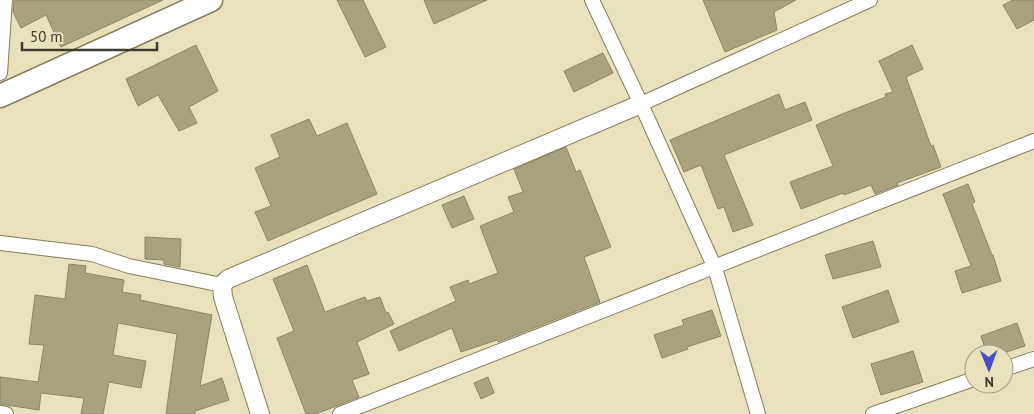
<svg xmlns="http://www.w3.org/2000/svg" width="1034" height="414" font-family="'PT Sans',sans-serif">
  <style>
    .building { fill: #aaa17f; stroke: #8d8463 }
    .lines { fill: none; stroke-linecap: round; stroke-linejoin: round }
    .minor-casing { stroke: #857d5c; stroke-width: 16 }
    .tertiary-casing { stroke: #857d5c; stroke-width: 20 }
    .primary-casing { stroke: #857d5c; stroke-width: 25 }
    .minor { stroke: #fff; stroke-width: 14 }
    .tertiary { stroke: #fff; stroke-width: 18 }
    .primary { stroke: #fff; stroke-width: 22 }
  </style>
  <rect width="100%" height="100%" fill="#e9e0bc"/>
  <!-- building -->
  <g class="building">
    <polygon points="14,0 163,0 61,47 46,15 21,28 13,12"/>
    <polygon points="337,0 363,0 386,47 365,57"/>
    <polygon points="424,0 487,0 434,24"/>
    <polygon points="703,0 796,0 774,12 777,30 725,52"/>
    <polygon points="1013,0 1034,0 1034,20 1017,29 1003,5"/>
    <polygon points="196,45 218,91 189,107 197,123 179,131 158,95 138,106 126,79"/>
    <polygon points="912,45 923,69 906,77 931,146 933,145 941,167 897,183 898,185 875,194 871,185 844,195 843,193 801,209 790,182 833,166 816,125 842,114 886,97 885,94 893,92 879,61"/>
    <polygon points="603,53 613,73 574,92 564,71"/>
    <polygon points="779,94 785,110 805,102 812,120 724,155 753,225 733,232 724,207 718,209 701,165 684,172 670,140"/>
    <polygon points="309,119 317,136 347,123 377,194 268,241 255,212 271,206 255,168 280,157 271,135"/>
    <polygon points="566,147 576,172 580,170 611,247 584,257 600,302 498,342 497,340 461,352 452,328 399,351 390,331 456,301 450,287 468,280 469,284 498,273 480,226 514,212 508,197 523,192 514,169"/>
    <polygon points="968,184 975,202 972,204 992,255 993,255 1001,281 962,293 955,271 971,266 943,194"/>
    <polygon points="464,196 474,219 452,228 442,205"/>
    <polygon points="145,237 181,239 180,267 164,264 164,260 145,259"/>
    <polygon points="873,241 881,267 833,279 825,255"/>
    <polygon points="69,264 86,266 85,273 124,280 122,292 141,295 140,300 212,315 200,386 222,378 229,400 195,411 195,414 166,414 177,334 118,323 113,355 146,361 141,388 109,382 103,414 81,414 84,398 41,393 39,410 0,404 0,377 38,382 44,345 29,344 35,295 65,299"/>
    <polygon points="307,265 325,312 365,297 367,301 380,297 386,313 388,312 394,324 357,342 369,374 352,380 359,397 316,414 306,414 277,338 294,331 273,279"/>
    <polygon points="888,290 899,322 853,338 842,307"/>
    <polygon points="712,310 721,336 687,347 688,349 662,358 654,335 684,325 682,320"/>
    <polygon points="1017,323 1025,346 1000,354 987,354 981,336"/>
    <polygon points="913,351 923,382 881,395 871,364"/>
    <polygon points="488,377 494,393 481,399 474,383"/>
  </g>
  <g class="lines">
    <!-- minor casing -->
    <g class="minor-casing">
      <g id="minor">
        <polyline points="592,0 641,104 715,268 758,414"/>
        <polyline points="0,73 5,0"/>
        <polyline points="641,104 870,0"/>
        <polyline points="0,243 92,254 129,266 222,285"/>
        <polyline points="1004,369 1034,359"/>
        <polyline points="0,413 6,414"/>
        <polyline points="340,414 1034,141"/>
        <polyline points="873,414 974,379"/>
      </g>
    </g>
    <!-- tertiary casing -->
    <g class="tertiary-casing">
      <polyline id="tertiary" points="260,414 223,297 222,285 228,279 641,104"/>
    </g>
    <!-- primary casing -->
    <g class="primary-casing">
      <polyline id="primary" points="0,96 211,0"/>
    </g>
    <!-- minor -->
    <use href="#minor" class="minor"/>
    <!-- tertiary -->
    <use href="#tertiary" class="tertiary"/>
    <!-- primary -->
    <use href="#primary" class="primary"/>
  </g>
  <!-- north arrow -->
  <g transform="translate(989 369) rotate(179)"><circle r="24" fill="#e9e0bc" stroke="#a59e83"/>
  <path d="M0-4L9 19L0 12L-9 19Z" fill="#474ec3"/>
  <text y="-8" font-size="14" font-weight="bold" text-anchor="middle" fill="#403c2d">N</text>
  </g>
  <!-- scale -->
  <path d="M22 42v8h135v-8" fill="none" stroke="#403c2d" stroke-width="2.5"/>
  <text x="30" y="42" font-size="15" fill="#403c2d" stroke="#e9e0bc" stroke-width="4" paint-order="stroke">50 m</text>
</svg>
